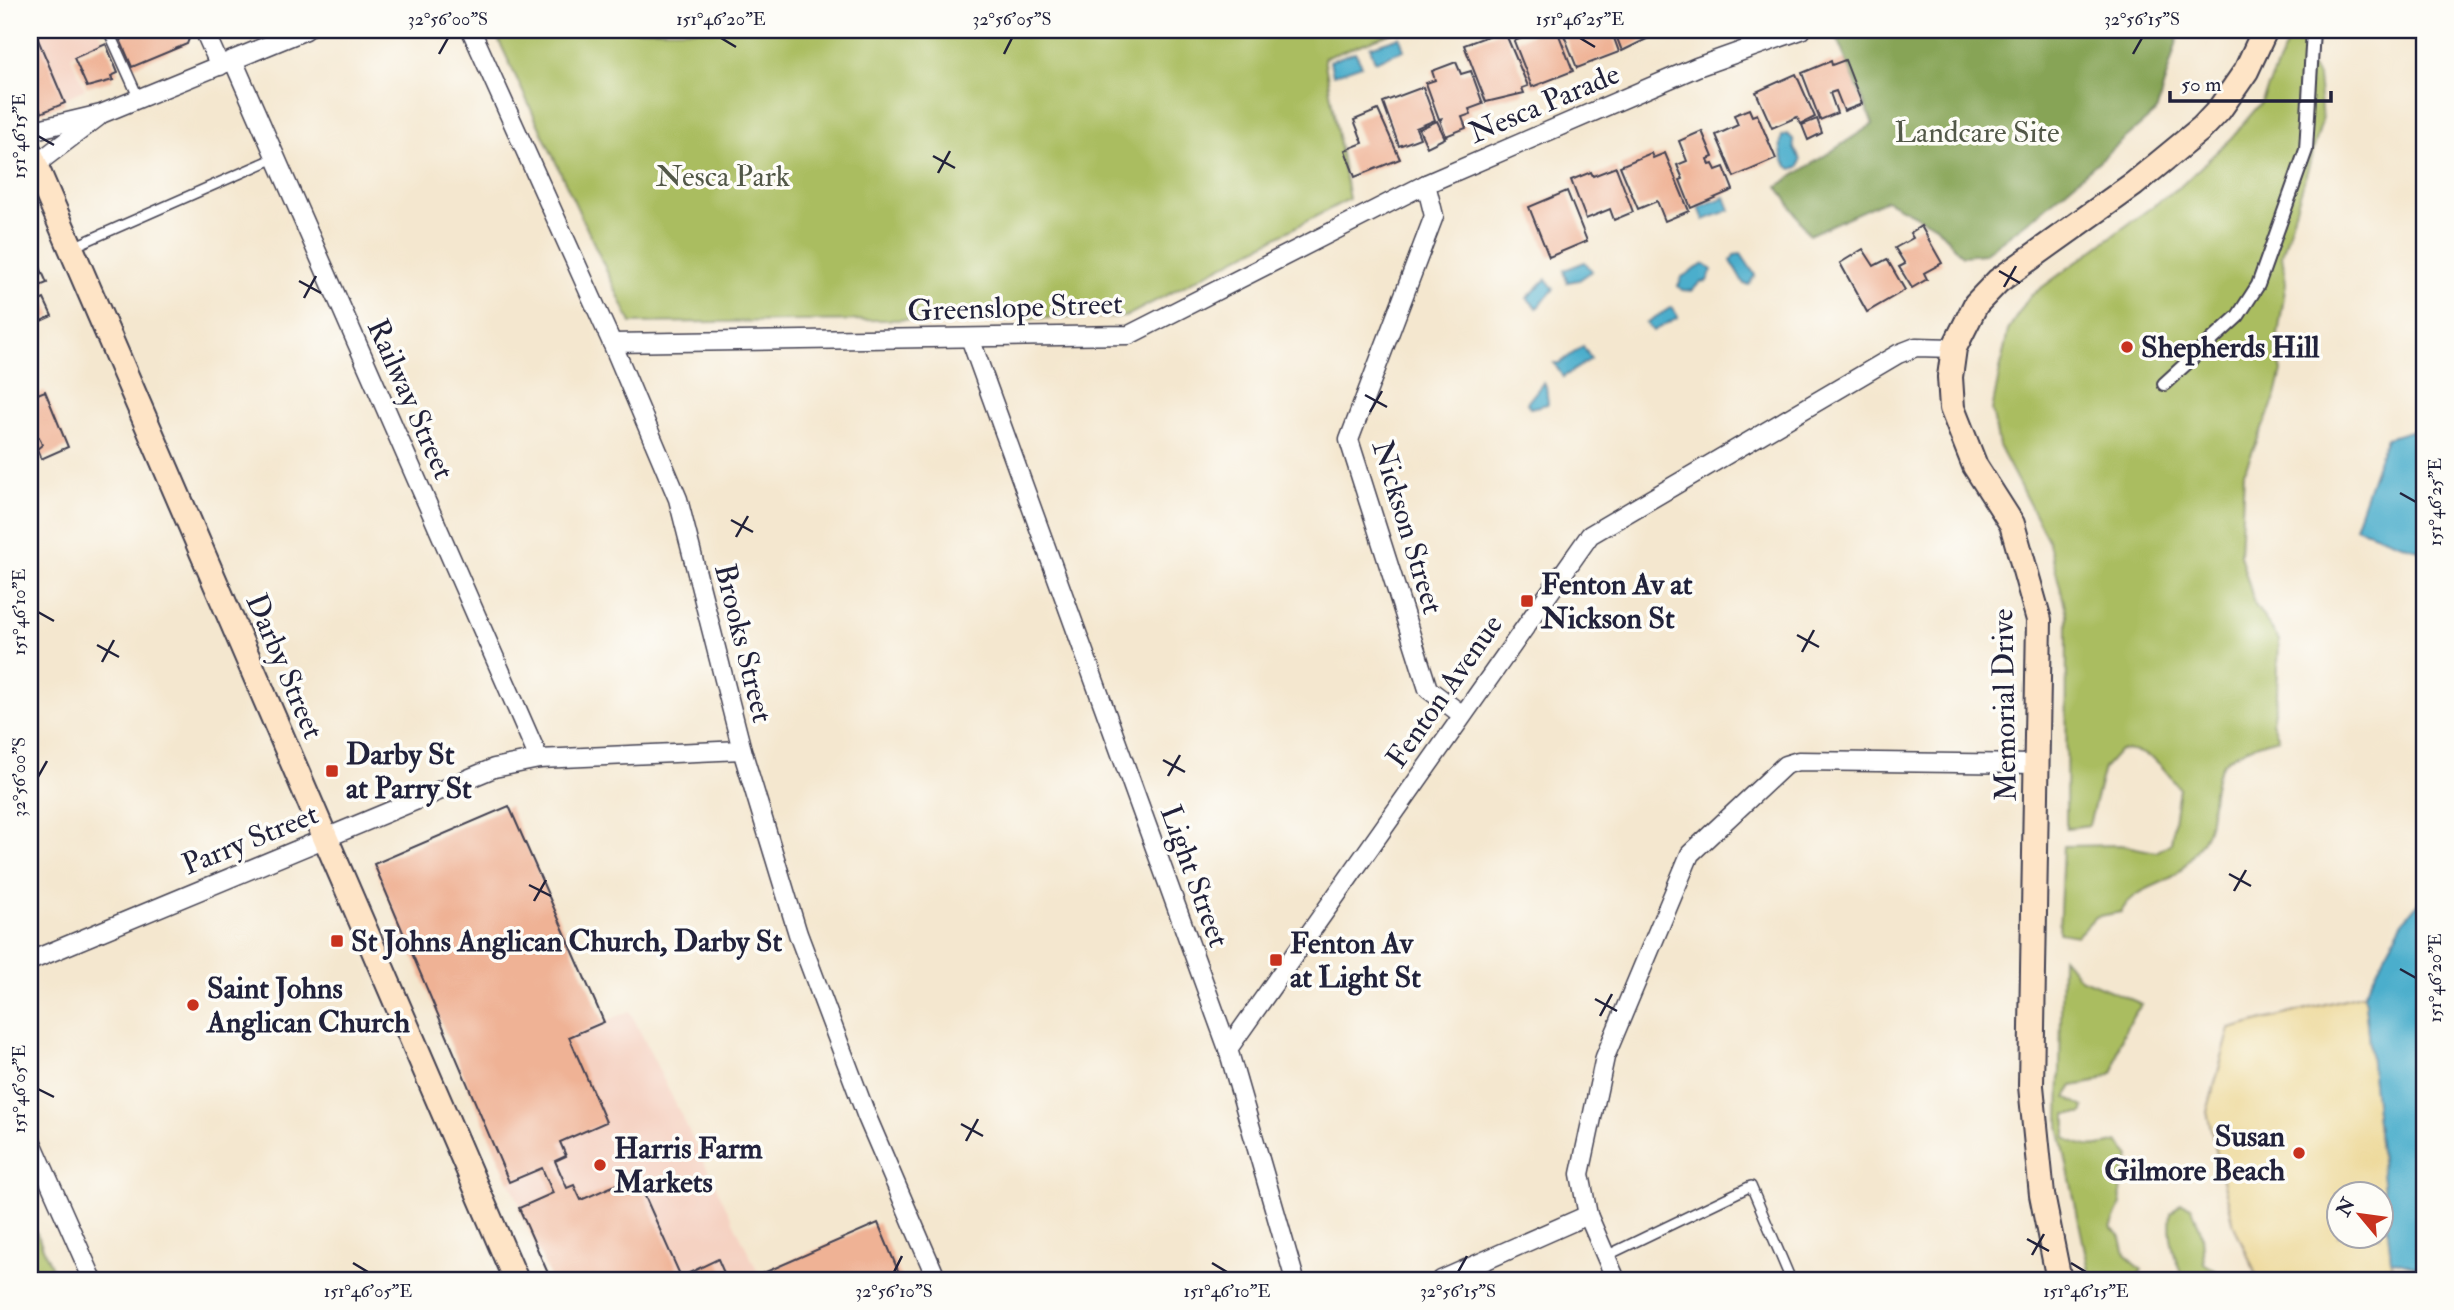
<svg xmlns="http://www.w3.org/2000/svg" width="2454" height="1310" font-family="'IM FELL Double Pica',serif">
  <style>
    .built { fill: #f5d2c2 }
    .green { fill: #aabd61; stroke: #66704e; stroke-width: 2 }
    .forest { fill: #87a457; stroke: #546349; stroke-width: 2 }
    .sand { fill: #eeda9e; stroke: #887e6c; stroke-width: 2; fill-rule: evenodd }
    .water { fill: #4caecc; stroke: #376884; stroke-width: 2 }
    .building { fill: #efb295 }
    .lines { fill: none; stroke-linecap: round; stroke-linejoin: round }
    .service-casing { stroke: #424051; stroke-width: 12 }
    .pedestrian-casing { stroke: #424051; stroke-width: 16 }
    .minor-casing { stroke: #424051; stroke-width: 21 }
    .secondary-casing { stroke: #424051; stroke-width: 28 }
    .service { stroke: #fff; stroke-width: 9 }
    .pedestrian { stroke: #fff; stroke-width: 12 }
    .minor { stroke: #fff; stroke-width: 18 }
    .secondary { stroke: #fee4c6; stroke-width: 24 }
    .ticks { fill: none; stroke: #22223b; stroke-width: 2.5 }
    .poi-dot { fill: #c8321e; stroke: #fdfcf7; stroke-width: 2.5 }
    .labels { text-anchor: middle; stroke-width: 7; stroke-linejoin: round; paint-order: stroke }
    .street-label { font-size: 30px; fill: #22223b; stroke: #fdfcf7 }
    .park-label { font-size: 30px; fill: #525848; stroke: #fdfcf7 }
    .poi-label { font-size: 30px; font-weight: bold; fill: #22223b; stroke: #fdfcf7; text-anchor: start }
    .neatline { fill: none; stroke: #22223b; stroke-width: 2.5 }
    .ticks-label { font-size: 18px; text-anchor: middle; fill: #22223b }
  </style>
  <rect width="100%" height="100%" fill="#fdfcf7"/>
  <filter id="ink" filterUnits="userSpaceOnUse"><feTurbulence type="fractalNoise" baseFrequency=".0143" numOctaves="2"/><feDisplacementMap in="SourceGraphic" scale="14" xChannelSelector="R" yChannelSelector="G"/><feConvolveMatrix kernelMatrix="1 2 1 2 8 2 1 2 1" color-interpolation-filters="sRGB"/></filter>
  <filter id="wash" filterUnits="userSpaceOnUse"><feTurbulence type="fractalNoise" baseFrequency=".00686" numOctaves="4" result="noise"/><feDisplacementMap in="SourceGraphic" scale="28" xChannelSelector="R" yChannelSelector="G"/><feGaussianBlur stdDeviation="1.57" result="paint"/><feColorMatrix in="noise" values="0 0 0 0 0 0 0 0 0 0 0 0 0 0 0 0 0 1.4 0 .05"/><feComposite in="paint" operator="in"/></filter>
  <g filter="url(#wash)">
    <rect width="100%" height="100%" fill="#f4e7cf"/>
    <!-- built -->
    <g class="built">
      <polygon points="30,30 99,30 104,41 71,56 85,89 48,106 30,65"/>
      <polygon points="509,806 604,1022 630,1011 759,1274 878,1223 902,1280 552,1280 374,864"/>
    </g>
    <!-- green -->
    <g class="green">
      <polygon points="494,30 1400,30 1324,58 1349,199 1125,317 631,323"/>
      <path d="M2293,30h24l-13,28 14,18 4,45 -40,134 4,28 -10,65 6,23 -6,25 -32,76 -4,83 15,50 24,35 -2,55 -5,27 7,16c-16,4 -42,12 -54,24 -16,18 -11,47 -17,67 -3,12 -19,31 -27,41 -14,16 -45,15 -60,42l-26,5 -18,19 -18,-3 4,-87 58,-1 35,7 15,-9 8,-55c-19,-25 -26,-37 -59,-38l-16,18 -15,57 -23,3 1,-214 -19,-74 -49,-94 -7,-36 16,-80 21,-33 154,-113 48,-46 30,-35z"/>
      <path d="M2062,957l18,21 62,26c-17,21 -25,41 -28,68l-19,10 -22,4 -7,11 18,10 -2,7h-16v24c19,11 31,10 52,4l12,15 -10,24 1,24 -10,23 10,9 4,18 17,15 -7,10h-44l-32,-154z"/>
      <path d="M2181,1203l11,4 10,28 2,28 26,17h-46c-10,-23 -16,-42 -13,-67z"/>
      <polygon points="30,1218 57,1280 30,1280"/>
    </g>
    <!-- forest -->
    <polygon class="forest" points="1850,30 2140,30 2179,34 2156,112 2040,212 1984,254 1962,256 1936,226 1886,200 1809,235 1778,186 1873,124 1838,41"/>
    <!-- sand -->
    <path class="sand" d="M2364,994l27,266 6,20h-138l-25,-54 -27,-114 23,-83zM2338,1194h42v42h-42z"/>
    <!-- water -->
    <g class="water">
      <polygon points="1400,37 1404,50 1375,61 1370,47"/>
      <polygon points="1355,52 1362,65 1333,75 1330,61"/>
      <path d="M1787,134l6,5 1,10 7,11 -2,7 -7,2c-11,-6 -13,-22 -10,-33z"/>
      <polygon points="1725,197 1730,210 1704,220 1699,207"/>
      <polygon points="1741,254 1755,275 1749,285 1744,284 1731,261 1734,255"/>
      <polygon points="1585,262 1592,271 1579,280 1567,282 1564,270"/>
      <polygon points="1704,264 1712,270 1707,281 1700,282 1692,291 1682,290 1678,286 1682,277"/>
      <polygon points="1546,279 1554,289 1537,308 1527,298"/>
      <polygon points="1672,307 1678,317 1653,331 1646,323"/>
      <polygon points="1583,346 1591,359 1563,377 1554,363 1560,363"/>
      <polygon points="1543,383 1546,386 1548,404 1530,408 1527,403"/>
      <polygon points="2424,427 2424,552 2355,527 2386,438"/>
      <polygon points="2424,896 2424,1269 2391,1260 2364,994 2402,923"/>
    </g>
    <g id="blocks">
      <!-- building -->
      <g class="building">
        <polygon points="30,30 34,30 65,103 41,113 40,110 32,114 30,109"/>
        <polygon points="137,30 187,30 190,36 187,44 132,67 119,37"/>
        <polygon points="1504,30 1528,86 1522,88 1524,93 1486,102 1464,45"/>
        <polygon points="1543,30 1557,30 1573,71 1532,87 1514,41"/>
        <polygon points="1562,30 1611,30 1619,52 1577,68"/>
        <polygon points="1614,30 1665,30 1622,51"/>
        <polygon points="106,44 118,73 111,76 113,80 87,87 74,58"/>
        <polygon points="1845,60 1862,104 1844,111 1836,91 1830,93 1837,113 1820,120 1802,73 1831,61 1832,65"/>
        <polygon points="1456,62 1461,74 1471,71 1483,104 1469,109 1471,114 1462,117 1466,128 1446,136 1440,120 1443,118 1439,119 1426,83 1435,80 1432,71"/>
        <polygon points="1796,74 1815,117 1801,124 1797,117 1772,128 1756,92"/>
        <polygon points="1423,87 1435,120 1416,128 1420,138 1399,146 1383,102"/>
        <polygon points="1749,109 1752,116 1757,114 1776,159 1734,177 1716,135 1738,125 1734,115"/>
        <polygon points="1378,110 1400,159 1355,177 1345,150 1363,143 1354,120"/>
        <polygon points="1817,119 1822,133 1808,140 1802,125"/>
        <polygon points="1437,121 1445,138 1427,147 1419,129"/>
        <polygon points="1702,131 1713,157 1708,159 1710,165 1713,164 1716,170 1724,167 1733,190 1691,208 1680,180 1683,179 1677,165 1687,161 1679,141"/>
        <polygon points="1651,153 1653,158 1665,153 1689,211 1665,221 1657,201 1638,209 1620,166"/>
        <polygon points="1616,167 1633,212 1614,220 1610,209 1586,219 1571,180 1591,172 1593,176"/>
        <polygon points="1567,191 1587,241 1549,257 1529,207"/>
        <polygon points="1921,226 1942,263 1924,273 1927,279 1912,288 1899,267 1905,264 1895,248 1913,238 1910,233"/>
        <polygon points="1863,249 1874,266 1887,259 1905,290 1867,312 1840,263"/>
        <polygon points="36,258 47,283 30,290 30,260"/>
        <polygon points="44,299 52,316 30,326 30,305"/>
        <polygon points="45,391 68,447 41,459 37,449 42,445 39,437 30,438 30,397"/>
        <polygon points="509,806 604,1022 569,1037 606,1122 560,1142 566,1156 555,1161 567,1188 574,1185 581,1200 636,1176 681,1277 718,1259 727,1280 551,1280 519,1208 553,1193 542,1168 509,1182 374,864"/>
        <polygon points="878,1223 902,1280 746,1280 759,1275"/>
      </g>
    </g>
  </g>
  <g filter="url(#ink)">
    <use href="#blocks" fill-opacity="0" stroke="#424051" stroke-width="2"/>
    <g class="lines">
      <!-- service casing -->
      <g class="service-casing">
        <g id="service">
          <polyline points="108,30 139,99"/>
          <polyline points="73,247 275,158"/>
          <polyline points="1606,1256 1751,1186 1791,1280"/>
        </g>
      </g>
      <!-- pedestrian casing -->
      <g class="pedestrian-casing">
        <polyline id="pedestrian" points="2164,384 2238,316 2258,285 2306,150 2313,30"/>
      </g>
      <!-- minor casing -->
      <g class="minor-casing">
        <g id="minor">
          <polyline points="204,30 220,66"/>
          <polyline points="471,30 612,343 678,499 742,750 798,934 867,1117 937,1280"/>
          <polyline points="233,60 539,759"/>
          <polyline points="30,131 101,114 306,30"/>
          <polyline points="35,165 98,117"/>
          <polyline points="1426,184 1434,216 1349,440 1428,689 1461,714"/>
          <polyline points="970,338 1228,1049 1295,1280"/>
          <polyline points="612,343 1129,335 1426,184 1697,67 1801,30"/>
          <polyline points="30,961 494,768 539,759 742,750"/>
          <polyline points="1228,1049 1590,535 1898,354 1916,347 1954,348"/>
          <polyline points="30,1138 93,1280"/>
          <polyline points="1441,1280 1588,1215"/>
          <polyline points="1616,1280 1588,1215 1580,1174 1605,1057 1690,854 1785,765 1798,761 2038,764"/>
        </g>
      </g>
      <!-- secondary casing -->
      <g class="secondary-casing">
        <g id="secondary">
          <polyline points="30,153 516,1280"/>
          <polyline points="2059,1280 2042,1195 2031,1086 2039,620 2012,524 1975,466 1952,408 1950,377 1954,348 1976,304 1998,281 2134,184 2202,128 2219,110 2246,71 2265,30"/>
        </g>
      </g>
      <!-- service -->
      <use href="#service" class="service"/>
      <!-- pedestrian -->
      <use href="#pedestrian" class="pedestrian"/>
      <!-- minor -->
      <use href="#minor" class="minor"/>
      <!-- secondary -->
      <use href="#secondary" class="secondary"/>
    </g>
  </g>
  <!-- ticks -->
  <path class="ticks" d="M721,38l15,9M1580,38l15,9M439,54l9,-16M1004,54l8,-16M2133,54l9,-16M38,136l16,9M933,156l22,12M938,173l12,-22M1999,271l21,12M299,281l22,12M2004,287l12,-21M304,298l12,-22M1365,395l22,12M1370,412l12,-21M2400,493l16,9M731,520l22,12M736,537l12,-21M38,612l16,9M1797,635l22,12M97,645l22,12M1802,652l12,-22M102,662l12,-22M1163,760l22,12M1168,776l12,-21M38,777l9,-16M2229,874l22,12M529,885l22,11M2234,891l12,-21M534,901l12,-21M2400,969l16,9M1595,999l22,12M1600,1016l12,-22M38,1089l16,8M961,1124l22,12M966,1141l12,-22M2027,1239l22,12M2032,1255l12,-21M353,1263l15,9M1212,1263l15,9M2071,1263l15,9M894,1272l8,-16M1458,1272l9,-16"/>
  <!-- markers -->
  <g class="poi-dot">
    <circle cx="2127" cy="347" r="7"/>
    <rect x="1520" y="594" width="14" height="14" rx="3.5"/>
    <rect x="325" y="764" width="14" height="14" rx="3.5"/>
    <rect x="330" y="934" width="14" height="14" rx="3.5"/>
    <rect x="1269" y="953" width="14" height="14" rx="3.5"/>
    <circle cx="193" cy="1005" r="7"/>
    <circle cx="2299" cy="1153" r="7"/>
    <circle cx="600" cy="1165" r="7"/>
  </g>
  <g class="labels">
    <!-- street labels -->
    <g class="street-label">
      <text transform="translate(1544 103) rotate(-23)" y="10">Nesca Parade</text>
      <text transform="translate(1015 307) rotate(-2)" y="10">Greenslope Street</text>
      <text transform="translate(411 399) rotate(66)" y="10">Railway Street</text>
      <text transform="translate(1408 527) rotate(73)" y="10">Nickson Street</text>
      <text transform="translate(744 643) rotate(76)" y="10">Brooks Street</text>
      <text transform="translate(285 666) rotate(67)" y="10">Darby Street</text>
      <text transform="translate(1444 691) rotate(-55)" y="10">Fenton Avenue</text>
      <text transform="translate(2004 705) rotate(-91)" y="10">Memorial Drive</text>
      <text transform="translate(250 839) rotate(-22)" y="10">Parry Street</text>
      <text transform="translate(1195 876) rotate(70)" y="10">Light Street</text>
    </g>
    <!-- park labels -->
    <g class="park-label">
      <text x="1977" y="142">Landcare Site</text>
      <text x="723" y="186">Nesca Park</text>
    </g>
    <!-- poi labels -->
    <g class="poi-label">
      <text x="2141" y="357">Shepherds Hill</text>
      <text x="1541" y="594">Fenton Av at<tspan x="1541" dy="34">Nickson St</tspan></text>
      <text x="346" y="764">Darby St<tspan x="346" dy="34">at Parry St</tspan></text>
      <text x="351" y="951">St Johns Anglican Church, Darby St</text>
      <text x="1290" y="953">Fenton Av<tspan x="1290" dy="34">at Light St</tspan></text>
      <text x="207" y="998">Saint Johns<tspan x="207" dy="34">Anglican Church</tspan></text>
      <text x="2285" y="1146" text-anchor="end">Susan<tspan x="2285" dy="34">Gilmore Beach</tspan></text>
      <text x="614" y="1158">Harris Farm<tspan x="614" dy="34">Markets</tspan></text>
    </g>
  </g>
  <!-- margin -->
  <rect width="2454" height="1310" fill="none" stroke="#fdfcf7" stroke-width="77"/>
  <!-- north arrow -->
  <g transform="translate(2360 1215) rotate(299)"><circle r="33" fill="#fdfcf7" stroke="#a5a5ac" stroke-width="2"/>
  <path d="M0-5L12 26L0 18L-12 26Z" fill="#c8321e"/>
  <text y="-10" font-size="19" font-weight="bold" text-anchor="middle" fill="#22223b">N</text>
  </g>
  <!-- scale -->
  <path d="M2170 91v10h161v-10" fill="none" stroke="#22223b" stroke-width="3.5"/>
  <text x="2181" y="91" font-size="21" fill="#22223b" stroke="#fdfcf7" stroke-width="5" paint-order="stroke">50 m</text>
  <rect x="38" y="38" width="2378" height="1234" class="neatline"/>
  <g class="ticks-label">
    <text x="448" y="25">32°56'00"S</text>
    <text x="721" y="25">151°46'20"E</text>
    <text x="1012" y="25">32°56'05"S</text>
    <text x="1580" y="25">151°46'25"E</text>
    <text x="2142" y="25">32°56'15"S</text>
    <text transform="translate(19 136) rotate(-90)" y="6">151°46'15"E</text>
    <text transform="translate(2435 502) rotate(-90)" y="6">151°46'25"E</text>
    <text transform="translate(19 612) rotate(-90)" y="6">151°46'10"E</text>
    <text transform="translate(19 777) rotate(-90)" y="6">32°56'00"S</text>
    <text transform="translate(2435 978) rotate(-90)" y="6">151°46'20"E</text>
    <text transform="translate(19 1089) rotate(-90)" y="6">151°46'05"E</text>
    <text x="368" y="1297">151°46'05"E</text>
    <text x="894" y="1297">32°56'10"S</text>
    <text x="1227" y="1297">151°46'10"E</text>
    <text x="1458" y="1297">32°56'15"S</text>
    <text x="2086" y="1297">151°46'15"E</text>
  </g>
</svg>
